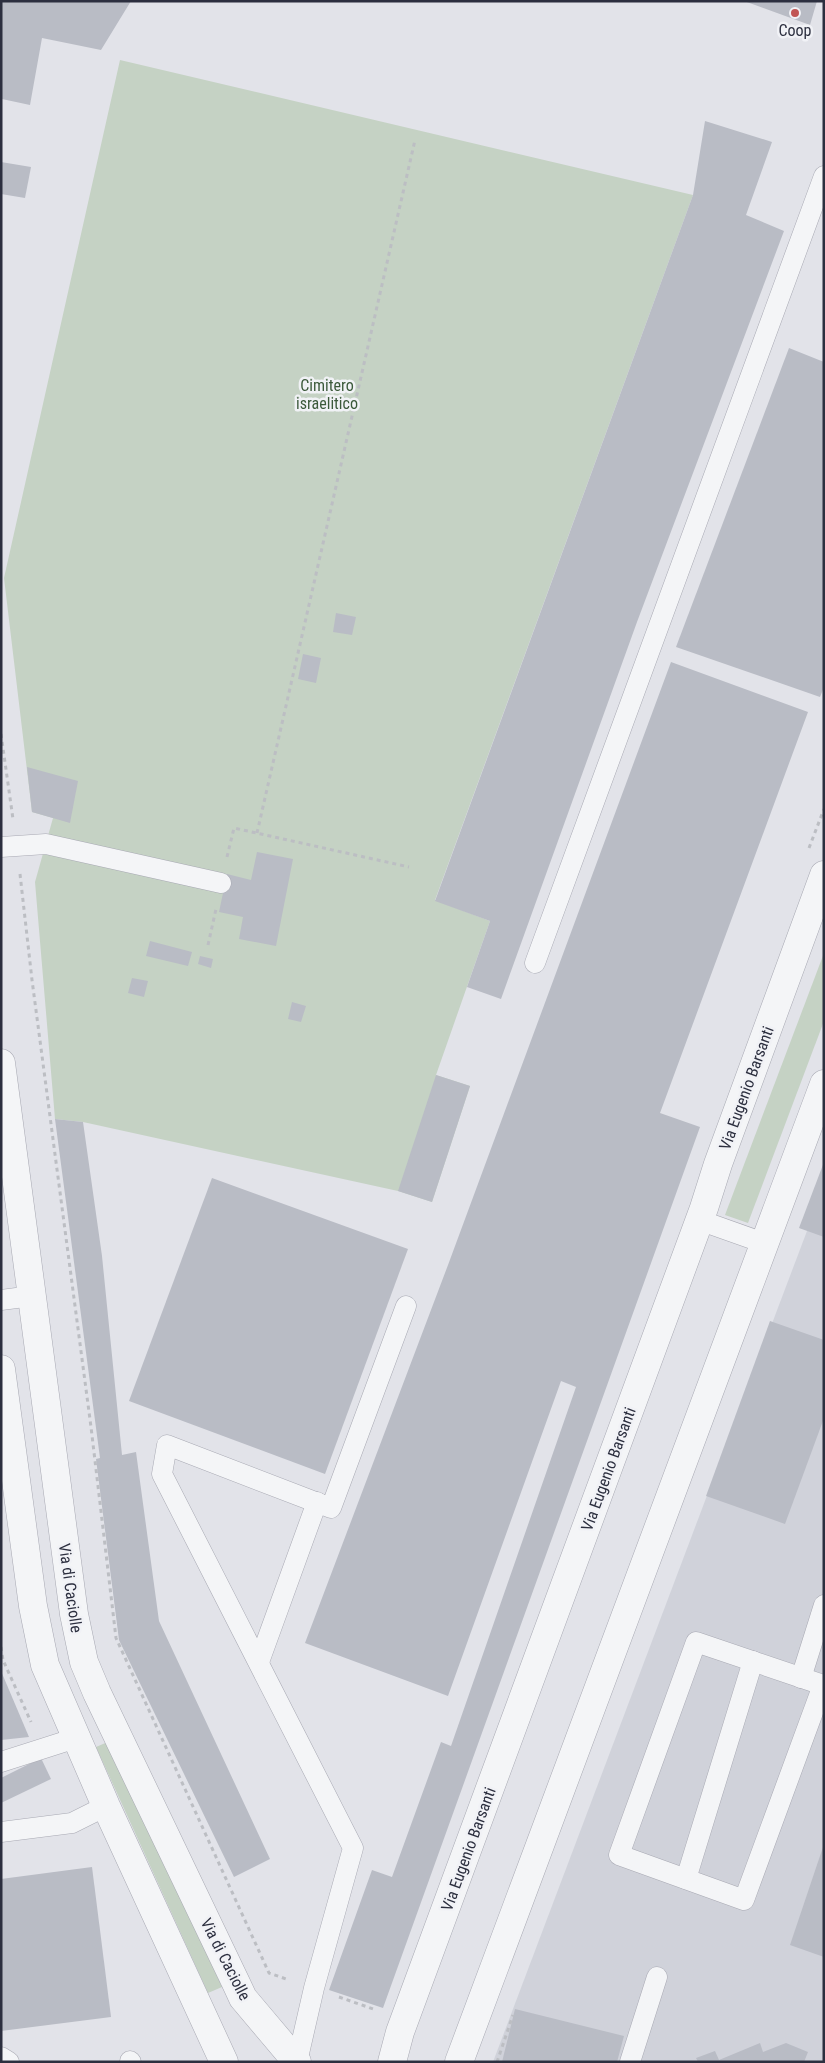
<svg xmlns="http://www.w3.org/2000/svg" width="825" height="2063" font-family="'Roboto Condensed',sans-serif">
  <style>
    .built { fill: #d0d2da }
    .green { fill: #c5d2c4 }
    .building { fill: #b9bcc5 }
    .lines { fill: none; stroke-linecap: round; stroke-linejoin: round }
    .lane-casing { stroke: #a8a9b3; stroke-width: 21 }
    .street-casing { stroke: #a8a9b3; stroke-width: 29 }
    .path { stroke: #bcbec3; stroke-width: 3; stroke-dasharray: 4 4; stroke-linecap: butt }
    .lane { stroke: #f4f5f7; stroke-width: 20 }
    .street { stroke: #f4f5f7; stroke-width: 28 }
    .poi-dot { fill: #c15554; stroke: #f1f2f6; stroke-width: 2 }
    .labels { text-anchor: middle; stroke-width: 5; stroke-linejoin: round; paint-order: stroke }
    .poi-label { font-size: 16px; fill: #2c2f3f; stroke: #f1f2f6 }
    .park-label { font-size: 16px; fill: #3b593a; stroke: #f1f2f6 }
    .street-label { font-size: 16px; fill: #2c2f3f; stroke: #f1f2f6 }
  </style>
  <rect width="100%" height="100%" fill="#e2e3e9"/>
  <!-- built -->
  <polygon class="built" points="824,1186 824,2062 493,2062"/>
  <!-- green -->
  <g class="green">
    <polygon points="120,60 693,195 435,900 490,921 436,1075 470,1086 432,1202 398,1191 83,1122 55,1119 35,882 53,818 32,812 4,578"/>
    <polygon points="824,953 824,1021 748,1223 725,1215"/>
    <polygon points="110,1741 222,1987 208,1993 96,1747"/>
  </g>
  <!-- building -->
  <g class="building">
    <polygon points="1,1 131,1 101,50 42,38 30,105 2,99"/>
    <polygon points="744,1 817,1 810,25"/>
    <polygon points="705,121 772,142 746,215 784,231 637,622 501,999 467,987 490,921 435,901 693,195"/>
    <polygon points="1,162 31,167 25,198 1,194"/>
    <polygon points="789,348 824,362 824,687 820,697 676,647"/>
    <polygon points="336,613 356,617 352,635 333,632"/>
    <polygon points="303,654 321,658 316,683 298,679"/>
    <polygon points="671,662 808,712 660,1113 700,1127 383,2008 329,1990 372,1870 392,1877 441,1742 451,1746 576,1387 561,1381 448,1696 305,1643 448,1265"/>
    <polygon points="27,767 78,781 70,823 32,812"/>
    <polygon points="257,852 293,859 276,946 239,939 243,917 219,912 227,874 251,880"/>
    <polygon points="150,941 192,952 188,966 146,956"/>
    <polygon points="200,956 213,959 211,968 198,964"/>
    <polygon points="132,978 148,981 144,997 128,993"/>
    <polygon points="292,1002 306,1006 301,1022 288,1019"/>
    <polygon points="436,1075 470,1086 432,1202 398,1191"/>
    <polygon points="55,1119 83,1122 102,1256 122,1455 136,1452 159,1621 270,1859 234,1877 119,1640 96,1459 100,1458"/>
    <polygon points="824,1162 824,1237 799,1228"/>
    <polygon points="212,1178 408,1249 325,1474 129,1401"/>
    <polygon points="770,1321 824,1340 824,1418 785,1524 706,1496"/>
    <polygon points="1,1671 29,1737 1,1740"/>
    <polygon points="41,1758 51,1779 1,1803 1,1778"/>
    <polygon points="823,1847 824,1847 824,1957 790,1945"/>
    <polygon points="92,1867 111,2017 1,2031 1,1879"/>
    <polygon points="515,2009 624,2036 617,2062 502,2062"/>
    <polygon points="760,2043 763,2052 786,2043 808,2052 804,2062 698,2062 696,2058 715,2051 719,2060"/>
  </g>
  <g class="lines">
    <!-- lane casing -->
    <g class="lane-casing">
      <g id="lane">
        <polyline points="1,847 46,844 221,883"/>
        <polyline points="535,963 824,176"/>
        <polyline points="699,1220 764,1243"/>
        <polyline points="1,1300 32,1296"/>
        <polygon points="696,1642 823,1685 744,1900 619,1855"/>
        <polyline points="259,1662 317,1502"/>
        <polyline points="801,1678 824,1605"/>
        <polyline points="1,1762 76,1738"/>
        <polyline points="1,1832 72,1823 106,1806"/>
        <polyline points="686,1879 753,1661"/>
        <polyline points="1,2057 9,2062"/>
        <polyline points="130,2061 131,2062"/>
        <polyline points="297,2062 314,1988 353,1848 162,1474 167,1445 331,1508 406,1306"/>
        <polyline points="630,2062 657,1977"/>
      </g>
    </g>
    <!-- street casing -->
    <g class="street-casing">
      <g id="street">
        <polyline points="1,1063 74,1614 84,1662 97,1693 236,1983 243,1998 297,2062"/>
        <polyline points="1,1369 33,1606 45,1665 106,1806 224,2062"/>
        <polyline points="392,2062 400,2032 704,1208 718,1164 824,875"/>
        <polyline points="459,2062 824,1084"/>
      </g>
    </g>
    <!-- path -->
    <g class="path">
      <polyline points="1,734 13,819"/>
      <polyline points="257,833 415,140"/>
      <polyline points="809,848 824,809"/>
      <polyline points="227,857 234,828 409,867"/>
      <polyline points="20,874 32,980 91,1427 116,1638 269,1973 289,1980"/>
      <polyline points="208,945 216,909"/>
      <polyline points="1,1647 3,1660 31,1722"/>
      <polyline points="339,1997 376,2010"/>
      <polyline points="497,2062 513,2015"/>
    </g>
    <!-- lane -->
    <use href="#lane" class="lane"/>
    <!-- street -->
    <use href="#street" class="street"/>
  </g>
  <!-- markers -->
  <circle class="poi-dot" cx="795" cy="13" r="5"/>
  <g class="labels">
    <!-- poi labels -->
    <g class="poi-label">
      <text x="795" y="36">Coop</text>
    </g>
    <!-- park labels -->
    <g class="park-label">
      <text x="327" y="391">Cimitero<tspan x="327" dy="18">israelitico</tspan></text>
    </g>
    <!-- street labels -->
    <g class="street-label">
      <text transform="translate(746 1088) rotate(-70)" y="6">Via Eugenio Barsanti</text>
      <text transform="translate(608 1469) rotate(-70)" y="6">Via Eugenio Barsanti</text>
      <text transform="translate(71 1588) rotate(82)" y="6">Via di Caciolle</text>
      <text transform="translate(468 1849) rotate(-70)" y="6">Via Eugenio Barsanti</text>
      <text transform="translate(226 1959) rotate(63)" y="6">Via di Caciolle</text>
    </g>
  </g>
  <!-- border -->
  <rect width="825" height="2063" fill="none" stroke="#2c2f3f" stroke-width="5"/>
</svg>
